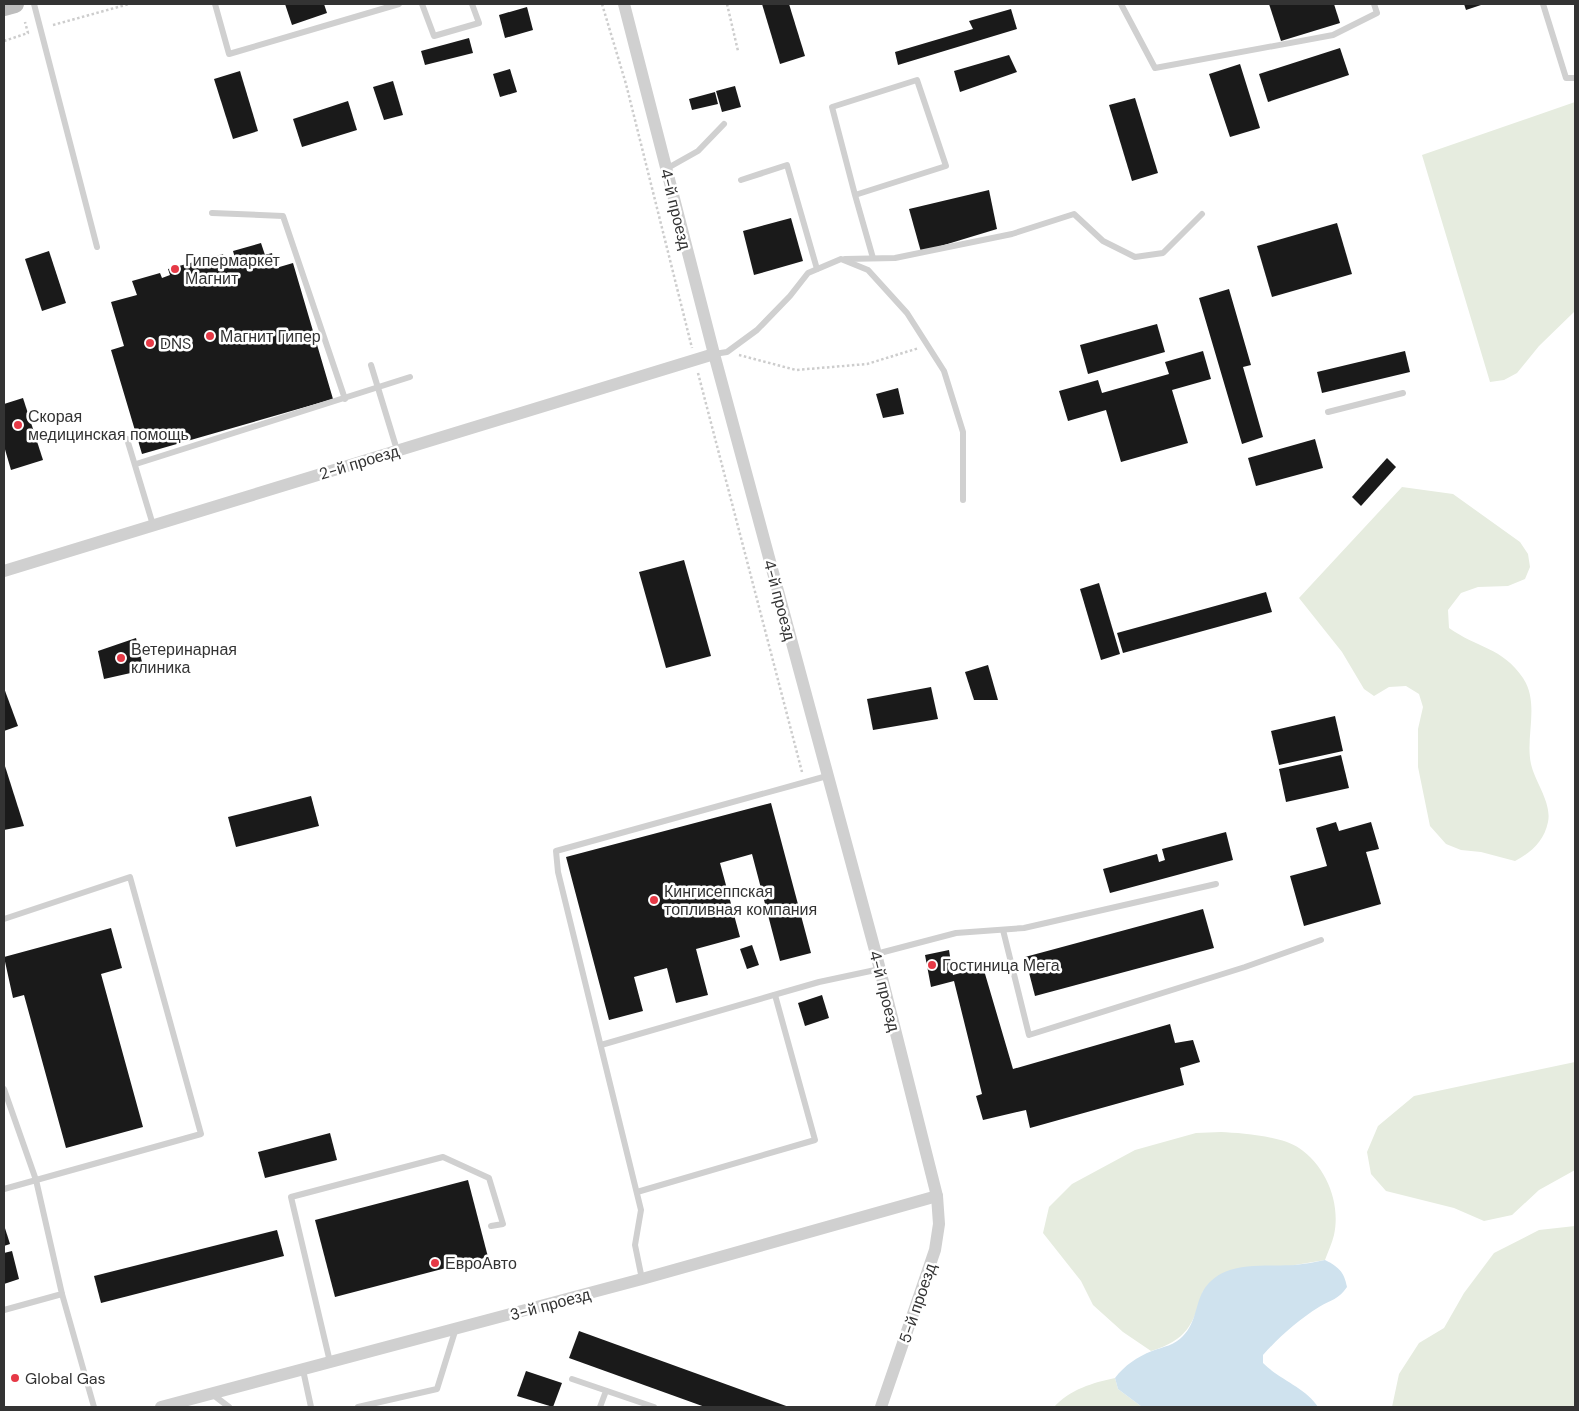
<svg xmlns="http://www.w3.org/2000/svg" width="1579" height="1411" font-family="'DM Sans',sans-serif">
  <style>
    .green { fill: #e6ecdf }
    .water { fill: #cfe2ee }
    .building { fill: #1a1a1a }
    .lines { fill: none; stroke-linecap: round; stroke-linejoin: round }
    .path { stroke: #cdcdcd; stroke-width: 2.5; stroke-dasharray: 2.5 2.5; stroke-linecap: butt }
    .service { stroke: #d0d0d0; stroke-width: 6 }
    .minor { stroke: #d0d0d0; stroke-width: 12 }
    .secondary { stroke: #bdbdbd; stroke-width: 18 }
    .poi-dot { fill: #e63946; stroke: #fff; stroke-width: 2 }
    .labels { text-anchor: middle; stroke-width: 5; stroke-linejoin: round; paint-order: stroke }
    .street-label { font-size: 16px; fill: #333; stroke: #fff }
    .poi-label { font-size: 16px; fill: #333; stroke: #fff; text-anchor: start }
  </style>
  <rect width="100%" height="100%" fill="#fff"/>
  <!-- green -->
  <g class="green">
    <polygon points="1575,102 1575,311 1539,346 1517,373 1504,380 1490,382 1422,155"/>
    <path d="M1402,487l51,7 67,48 8,12 2,13 -5,12 -17,7 -30,1 -17,6 -13,17 1,18c28,20 53,19 74,50 17,26 2,58 8,86 4,18 21,39 17,58 -4,19 -16,30 -33,39l-34,-9 -20,-2 -15,-6 -16,-18 -12,-59v-38l5,-22 -4,-13 -13,-8 -17,1 -15,9 -10,-7 -22,-37 -43,-54z"/>
    <polygon points="1575,1062 1575,1170 1539,1190 1512,1215 1484,1221 1454,1208 1386,1191 1371,1174 1367,1152 1378,1126 1414,1096"/>
    <path d="M1221,1132c20,1 61,4 78,16 27,18 42,55 35,87 -2,8 -6,17 -9,25l-30,5 -92,26c-10,34 -16,49 -52,60l-28,-19 -30,-27 -12,-24 -38,-48 6,-26 23,-23 63,-34 61,-17z"/>
    <polygon points="1575,1226 1575,1407 1392,1407 1399,1374 1419,1343 1444,1328 1464,1293 1494,1253 1539,1230"/>
    <path d="M1115,1378l3,11 24,18h-88c17,-18 38,-24 61,-29z"/>
  </g>
  <!-- water -->
  <path class="water" d="M1325,1260c14,7 19,12 22,27 -8,12 -16,13 -28,20 -21,13 -40,30 -56,48v8c17,17 43,25 55,44h-176l-24,-18 -3,-11c10,-13 22,-21 37,-27 11,-4 23,-6 31,-15 13,-13 12,-30 20,-45 19,-32 61,-24 92,-26 10,-1 20,-3 30,-5z"/>
  <!-- building -->
  <g class="building">
    <polygon points="285,4 324,4 327,13 292,25"/>
    <polygon points="762,4 789,4 805,56 780,64"/>
    <polygon points="1269,4 1334,4 1340,23 1281,41"/>
    <polygon points="1464,4 1484,4 1466,10"/>
    <polygon points="527,7 533,30 505,38 499,15"/>
    <polygon points="1011,9 1017,29 898,65 895,52 973,29 969,21"/>
    <polygon points="469,38 473,53 425,65 421,51"/>
    <polygon points="1340,48 1349,75 1268,102 1259,74"/>
    <polygon points="1009,55 1017,72 960,92 954,71"/>
    <polygon points="1240,64 1260,128 1230,137 1209,74"/>
    <polygon points="510,69 517,92 500,97 493,74"/>
    <polygon points="240,71 258,131 233,139 214,79"/>
    <polygon points="393,81 403,115 384,120 373,87"/>
    <polygon points="735,86 741,107 722,112 716,91"/>
    <polygon points="715,92 718,104 692,110 689,99"/>
    <polygon points="1135,98 1158,173 1132,181 1109,105"/>
    <polygon points="348,101 357,130 302,147 293,119"/>
    <polygon points="989,190 997,229 921,252 909,209"/>
    <polygon points="791,218 803,261 754,275 743,231"/>
    <polygon points="1337,223 1352,274 1272,297 1257,246"/>
    <polygon points="261,243 265,255 272,253 276,268 293,263 333,399 142,454 111,350 124,346 111,302 137,295 132,281 160,273 162,278 170,275 168,269 223,254 225,261 235,258 233,251"/>
    <polygon points="49,251 66,303 42,311 25,259"/>
    <polygon points="1229,289 1251,365 1243,367 1263,437 1242,444 1199,298"/>
    <polygon points="1157,324 1165,352 1088,374 1080,345"/>
    <polygon points="1203,351 1211,379 1172,390 1188,443 1121,462 1106,410 1068,421 1059,391 1098,380 1102,393 1169,374 1165,362"/>
    <polygon points="1405,351 1410,372 1322,393 1317,372"/>
    <polygon points="898,388 904,414 883,418 876,394"/>
    <polygon points="23,398 43,460 11,470 4,446 4,404"/>
    <polygon points="1315,439 1323,468 1256,486 1248,458"/>
    <polygon points="1387,458 1396,467 1361,506 1352,497"/>
    <polygon points="684,560 711,656 666,668 639,572"/>
    <polygon points="1099,583 1120,654 1101,660 1080,589"/>
    <polygon points="1266,592 1272,612 1123,653 1117,633"/>
    <polygon points="136,638 144,670 104,679 98,651"/>
    <polygon points="988,665 998,700 974,700 965,672"/>
    <polygon points="931,687 938,719 873,730 867,699"/>
    <polygon points="4,688 18,726 4,731"/>
    <polygon points="1335,716 1343,751 1279,765 1271,731"/>
    <polygon points="1341,755 1349,788 1286,802 1279,769"/>
    <polygon points="4,763 24,826 4,830"/>
    <polygon points="311,796 319,826 236,847 228,817"/>
    <polygon points="771,803 811,953 780,961 752,854 720,863 740,937 696,949 708,995 676,1003 667,968 634,977 643,1011 609,1020 566,857"/>
    <polygon points="1336,822 1339,831 1371,822 1379,849 1366,852 1381,904 1304,926 1290,876 1327,866 1316,828"/>
    <polygon points="1226,832 1233,860 1110,893 1103,869 1157,854 1159,862 1165,860 1162,849"/>
    <polygon points="1203,909 1214,948 1035,996 1025,957"/>
    <polygon points="111,928 122,968 101,974 143,1127 66,1148 24,995 13,998 4,957"/>
    <polygon points="752,945 759,965 747,969 740,949"/>
    <polygon points="949,950 953,975 983,967 1013,1069 1170,1024 1175,1043 1193,1040 1200,1062 1180,1068 1184,1085 1030,1128 1026,1110 983,1120 976,1096 982,1094 954,981 931,987 925,955"/>
    <polygon points="822,995 829,1018 805,1026 798,1003"/>
    <polygon points="330,1133 337,1160 265,1178 258,1152"/>
    <polygon points="468,1180 488,1257 335,1297 315,1220"/>
    <polygon points="4,1225 10,1244 4,1246"/>
    <polygon points="277,1230 284,1256 101,1303 94,1276"/>
    <polygon points="12,1251 19,1279 4,1284 4,1253"/>
    <polygon points="579,1331 789,1407 705,1407 569,1358"/>
    <polygon points="526,1371 562,1383 553,1407 517,1396"/>
  </g>
  <g class="lines">
    <!-- path -->
    <g class="path">
      <polyline points="602,4 626,84 692,348"/>
      <polyline points="727,4 738,51"/>
      <polyline points="53,25 129,4"/>
      <polyline points="4,41 28,33 25,22"/>
      <polyline points="739,355 796,370 867,364 919,348"/>
      <polyline points="698,373 802,772"/>
    </g>
    <!-- service -->
    <g class="service">
      <polyline points="34,4 97,247"/>
      <polyline points="215,4 229,54 399,4"/>
      <polyline points="422,4 434,36 479,23 472,4"/>
      <polyline points="1121,4 1155,68 1333,35 1377,13 1374,4"/>
      <polyline points="1543,4 1566,78 1575,78"/>
      <polyline points="666,169 698,151 724,124"/>
      <polyline points="741,180 787,165 817,269"/>
      <polyline points="855,195 832,107 917,80 946,166 855,195 873,258"/>
      <polyline points="212,213 283,216 345,399"/>
      <polyline points="845,259 895,258 1012,234 1074,214 1103,241 1135,257 1163,253 1202,214"/>
      <polyline points="714,354 727,352 757,330 790,296 808,273 841,259 868,270 907,313 944,371 963,432 963,500"/>
      <polyline points="371,365 397,450"/>
      <polyline points="1328,412 1403,393"/>
      <polyline points="127,439 153,525"/>
      <polyline points="136,464 410,377"/>
      <polyline points="4,919 130,877 201,1134 4,1189"/>
      <polyline points="1003,930 1029,1035 1245,967 1321,940"/>
      <polyline points="876,954 956,933 1024,928 1216,884"/>
      <polyline points="601,1045 819,982 880,969"/>
      <polyline points="4,1089 36,1180 62,1294 4,1310"/>
      <polyline points="637,1192 815,1140 775,995"/>
      <polyline points="642,1279 635,1245 641,1210 558,872 556,851 827,776"/>
      <polyline points="62,1294 94,1407"/>
      <polyline points="330,1362 291,1197 443,1157 489,1178 503,1224 491,1226"/>
      <polyline points="303,1370 311,1407"/>
      <polyline points="572,1379 654,1407"/>
      <polyline points="212,1394 229,1407"/>
      <polyline points="358,1407 437,1389 456,1328"/>
      <polyline points="600,1407 606,1391"/>
    </g>
    <!-- minor -->
    <g class="minor">
      <polyline points="624,4 714,354 876,954 937,1196 939,1224 935,1250 881,1407"/>
      <polyline points="4,571 714,354"/>
      <polyline points="161,1407 642,1279 937,1196"/>
    </g>
    <!-- secondary -->
    <polyline class="secondary" points="4,7 15,4"/>
  </g>
  <!-- markers -->
  <g class="poi-dot">
    <circle cx="175" cy="269" r="5"/>
    <circle cx="210" cy="336" r="5"/>
    <circle cx="150" cy="343" r="5"/>
    <circle cx="18" cy="425" r="5"/>
    <circle cx="121" cy="658" r="5"/>
    <circle cx="654" cy="900" r="5"/>
    <circle cx="932" cy="965" r="5"/>
    <circle cx="435" cy="1263" r="5"/>
    <circle cx="15" cy="1378" r="5"/>
  </g>
  <g class="labels">
    <!-- street labels -->
    <g class="street-label">
      <text transform="translate(676 209) rotate(76)" y="6">4-й проезд</text>
      <text transform="translate(359 462) rotate(-17)" y="6">2-й проезд</text>
      <text transform="translate(780 600) rotate(75)" y="6">4-й проезд</text>
      <text transform="translate(885 991) rotate(76)" y="6">4-й проезд</text>
      <text transform="translate(917 1303) rotate(-71)" y="6">5-й проезд</text>
      <text transform="translate(550 1304) rotate(-15)" y="6">3-й проезд</text>
    </g>
    <!-- poi labels -->
    <g class="poi-label">
      <text x="185" y="266">Гипермаркет<tspan x="185" dy="18">Магнит</tspan></text>
      <text x="220" y="342">Магнит Гипер</text>
      <text x="160" y="349">DNS</text>
      <text x="28" y="422">Скорая<tspan x="28" dy="18">медицинская помощь</tspan></text>
      <text x="131" y="655">Ветеринарная<tspan x="131" dy="18">клиника</tspan></text>
      <text x="664" y="897">Кингисеппская<tspan x="664" dy="18">топливная компания</tspan></text>
      <text x="942" y="971">Гостиница Мега</text>
      <text x="445" y="1269">ЕвроАвто</text>
      <text x="25" y="1384">Global Gas</text>
    </g>
  </g>
  <!-- border -->
  <rect width="1579" height="1411" fill="none" stroke="#333333" stroke-width="10"/>
</svg>
